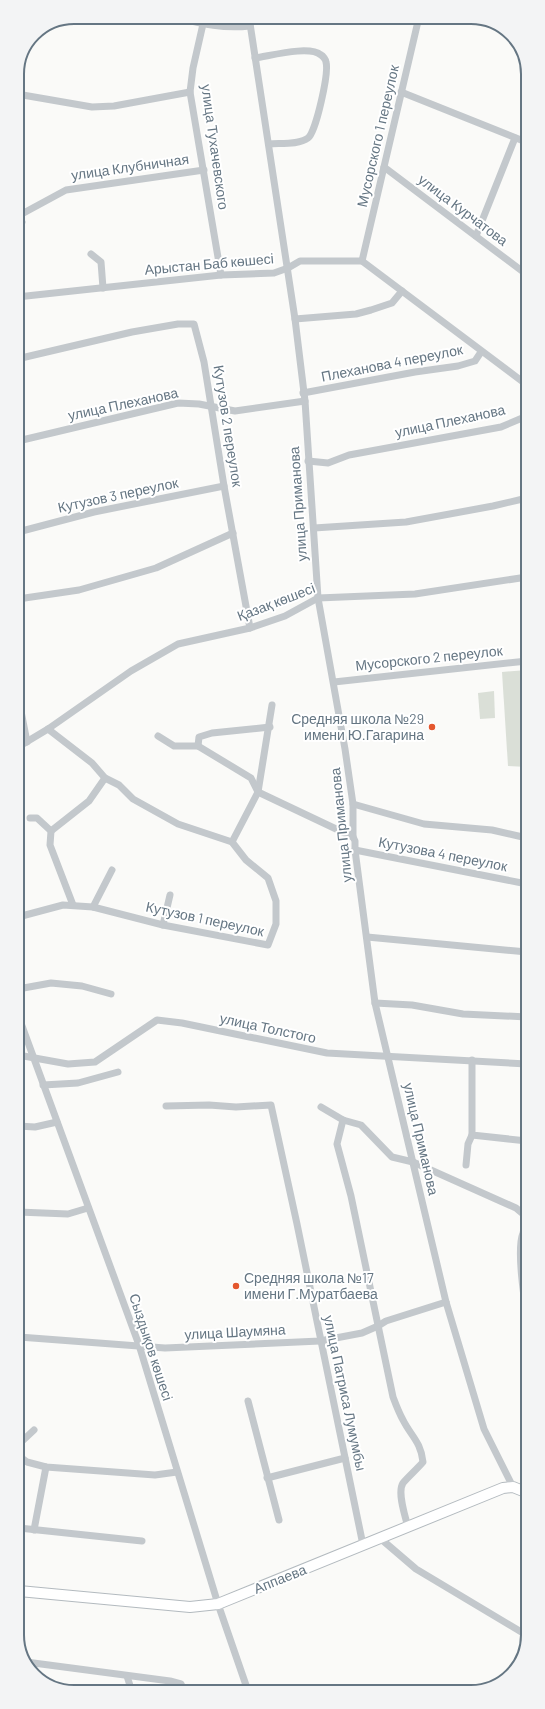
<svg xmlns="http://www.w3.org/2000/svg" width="545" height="1709" font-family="Barlow,sans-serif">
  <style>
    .grass { fill: #dadfd7 }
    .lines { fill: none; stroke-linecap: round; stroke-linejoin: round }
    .secondary-casing { stroke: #b3babf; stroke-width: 12 }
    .street { stroke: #c3c8cc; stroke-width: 7 }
    .secondary { stroke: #fff; stroke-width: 10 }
    .poi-dot { fill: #e4572e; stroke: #fff; stroke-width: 1.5 }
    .labels { text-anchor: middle; stroke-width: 4; stroke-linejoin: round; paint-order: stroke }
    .street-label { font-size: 14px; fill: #657683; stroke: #fff }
    .poi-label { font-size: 14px; fill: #657683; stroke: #fff; text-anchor: end }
    .rim { fill: none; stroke: #657683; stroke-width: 2 }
  </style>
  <rect width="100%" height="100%" fill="#fafaf8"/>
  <!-- grass -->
  <g class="grass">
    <polygon points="527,670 527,767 508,766 502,672"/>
    <polygon points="494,691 495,718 480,719 478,693"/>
  </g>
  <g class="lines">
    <!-- secondary casing -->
    <g class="secondary-casing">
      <polyline id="secondary" points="19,1591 190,1607 218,1604 503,1488 513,1487 528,1493"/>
    </g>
    <!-- street -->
    <g class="street">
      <path d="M175,17c28,7 47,12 75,9"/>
      <polyline points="249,17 295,319 305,401 318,598 345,749 353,804 353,837 355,841 355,850 375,1003 446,1302 484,1429 513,1487"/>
      <polyline points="203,24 193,68 190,92 221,275"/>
      <path d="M255,58c15,-2 54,-13 66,-3 2,1 5,5 5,7 3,11 -10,70 -18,76 -9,7 -28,5 -39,6"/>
      <polyline points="401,92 526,142"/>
      <polyline points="17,94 92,107 114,106 190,92"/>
      <polyline points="384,167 526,274"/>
      <polyline points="17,215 22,222 17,227"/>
      <polyline points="18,216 66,190 204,170"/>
      <polyline points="476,236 515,138"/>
      <polyline points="91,254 101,262 103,288"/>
      <polyline points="362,261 419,17"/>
      <polyline points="17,297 221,275 274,273 288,268 300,261 362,261 527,385"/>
      <polyline points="295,319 356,314 371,310 392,303 402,291"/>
      <polyline points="17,359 132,332 178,324 194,324 204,362 224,486 250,628"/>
      <polyline points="303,393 415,372 458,366 475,361 481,352"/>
      <polyline points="18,441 178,403 199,404 235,411 305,401"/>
      <polyline points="308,461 328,463 349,455 501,427 527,416"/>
      <polyline points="314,528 406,522 493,506 527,498"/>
      <polyline points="18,532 94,512 224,486"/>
      <polyline points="18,599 79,590 156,568 233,533"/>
      <polyline points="334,682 527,661"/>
      <polyline points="18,696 27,742"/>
      <polyline points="158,736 174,746 198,746 251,778 258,792 353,837"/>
      <polyline points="198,746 199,737 212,733 270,727"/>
      <polyline points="18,747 48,729 131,671 178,644 250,628 285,616 318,598 415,594 527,577"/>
      <polyline points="353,804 424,824 492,830 527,838"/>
      <polyline points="30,818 37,818 51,831 50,845 73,905"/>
      <polyline points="51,831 89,801 105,778"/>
      <polyline points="232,842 258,792 272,705"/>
      <polyline points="355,850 527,884"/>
      <polyline points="93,907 112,870"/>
      <polyline points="18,917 63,905 93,907 163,925 268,945 276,924 276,901 268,878 246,860 232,842 178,824 133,799 119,785 105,778 92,763 48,729"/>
      <polyline points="163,925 170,895"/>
      <polyline points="367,937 527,952"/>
      <polyline points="18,989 51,983 82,986 111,994"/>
      <polyline points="375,1003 412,1005 463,1014 527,1017"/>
      <polyline points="18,1015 139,1345 218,1604 248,1691"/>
      <polyline points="18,1055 68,1064 95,1062 157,1020 182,1023 327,1053 527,1064"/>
      <polyline points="472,1060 472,1135 527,1141"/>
      <polyline points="43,1085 78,1083 118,1072"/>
      <polyline points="166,1106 209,1105 236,1107 271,1105 297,1224 363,1545"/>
      <polyline points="321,1107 343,1120 361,1125 392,1157 413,1162 516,1208 528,1218"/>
      <path d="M343,1120l-6,24 14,52 42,201c3,8 6,16 10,23 8,16 18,22 20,42 -6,7 -14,14 -20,21 -6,9 2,33 5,44"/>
      <polyline points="18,1126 35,1127 57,1122"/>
      <polyline points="466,1165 468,1144 472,1135"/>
      <polyline points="18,1212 68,1214 88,1208"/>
      <path d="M528,1225c-2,2 -4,5 -5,8 -7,17 2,71 5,91"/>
      <polyline points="19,1337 165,1348 320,1341 362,1333 378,1326 386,1321 446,1302"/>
      <polyline points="248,1401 279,1520"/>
      <polyline points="19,1444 34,1430"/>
      <polyline points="19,1456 27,1462 46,1467 155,1475 177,1472"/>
      <polyline points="267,1478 345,1458"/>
      <polyline points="19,1528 142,1541"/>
      <polyline points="34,1530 46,1467"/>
      <polyline points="381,1539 416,1569 528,1636"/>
      <polyline points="26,1662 170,1681 181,1684 184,1691"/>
      <polyline points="127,1676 132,1692"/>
      <polyline points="63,1688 63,1689"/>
    </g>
    <!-- secondary -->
    <use href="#secondary" class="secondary"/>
  </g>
  <!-- markers -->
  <g class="poi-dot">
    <circle cx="432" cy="727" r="4"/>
    <circle cx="236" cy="1286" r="4"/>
  </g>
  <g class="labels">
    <!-- street labels -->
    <g class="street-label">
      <text transform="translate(378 136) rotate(-77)" y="5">Мусорского 1 переулок</text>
      <text transform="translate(215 147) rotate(82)" y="5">улица Тухачевского</text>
      <text transform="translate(130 167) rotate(-8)" y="5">улица Клубничная</text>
      <text transform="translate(463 210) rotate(37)" y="5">улица Курчатова</text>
      <text transform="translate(209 264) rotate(-5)" y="5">Арыстан Баб көшесі</text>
      <text transform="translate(392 363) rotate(-11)" y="5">Плеханова 4 переулок</text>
      <text transform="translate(123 404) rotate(-12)" y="5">улица Плеханова</text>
      <text transform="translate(450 421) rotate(-12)" y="5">улица Плеханова</text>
      <text transform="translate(228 426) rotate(81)" y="5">Кутузов 2 переулок</text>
      <text transform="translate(118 495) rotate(-12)" y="5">Кутузов 3 переулок</text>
      <text transform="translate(298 504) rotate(-94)" y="5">улица Приманова</text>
      <text transform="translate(276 602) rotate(-21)" y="5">Қазақ көшесі</text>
      <text transform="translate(429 658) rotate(-6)" y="5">Мусорского 2 переулок</text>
      <text transform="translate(341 825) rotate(-96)" y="5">улица Приманова</text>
      <text transform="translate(443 854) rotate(11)" y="5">Кутузова 4 переулок</text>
      <text transform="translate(205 919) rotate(12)" y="5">Кутузов 1 переулок</text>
      <text transform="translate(268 1028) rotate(12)" y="5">улица Толстого</text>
      <text transform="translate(421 1139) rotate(77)" y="5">улица Приманова</text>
      <text transform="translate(235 1332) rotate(-3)" y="5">улица Шаумяна</text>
      <text transform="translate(151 1347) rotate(72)" y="5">Сыздықов көшесі</text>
      <text transform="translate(345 1393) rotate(78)" y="5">улица Патриса Лумумбы</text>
      <text transform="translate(280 1579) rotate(-22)" y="5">Аппаева</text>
    </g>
    <!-- poi labels -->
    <g class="poi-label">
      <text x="424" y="724">Средняя школа №29<tspan x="424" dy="16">имени Ю.Гагарина</tspan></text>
      <text x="244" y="1283" text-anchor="start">Средняя школа №17<tspan x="244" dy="16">имени Г.Муратбаева</tspan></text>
    </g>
  </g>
  <!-- crop -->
  <path d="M0 0H545V1709H0ZM74 24H471A50 50 0 0 1 521 74V1635A50 50 0 0 1 471 1685H74A50 50 0 0 1 24 1635V74A50 50 0 0 1 74 24Z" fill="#f3f4f5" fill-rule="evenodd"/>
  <path class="rim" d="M74 24H471A50 50 0 0 1 521 74V1635A50 50 0 0 1 471 1685H74A50 50 0 0 1 24 1635V74A50 50 0 0 1 74 24Z"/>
</svg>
